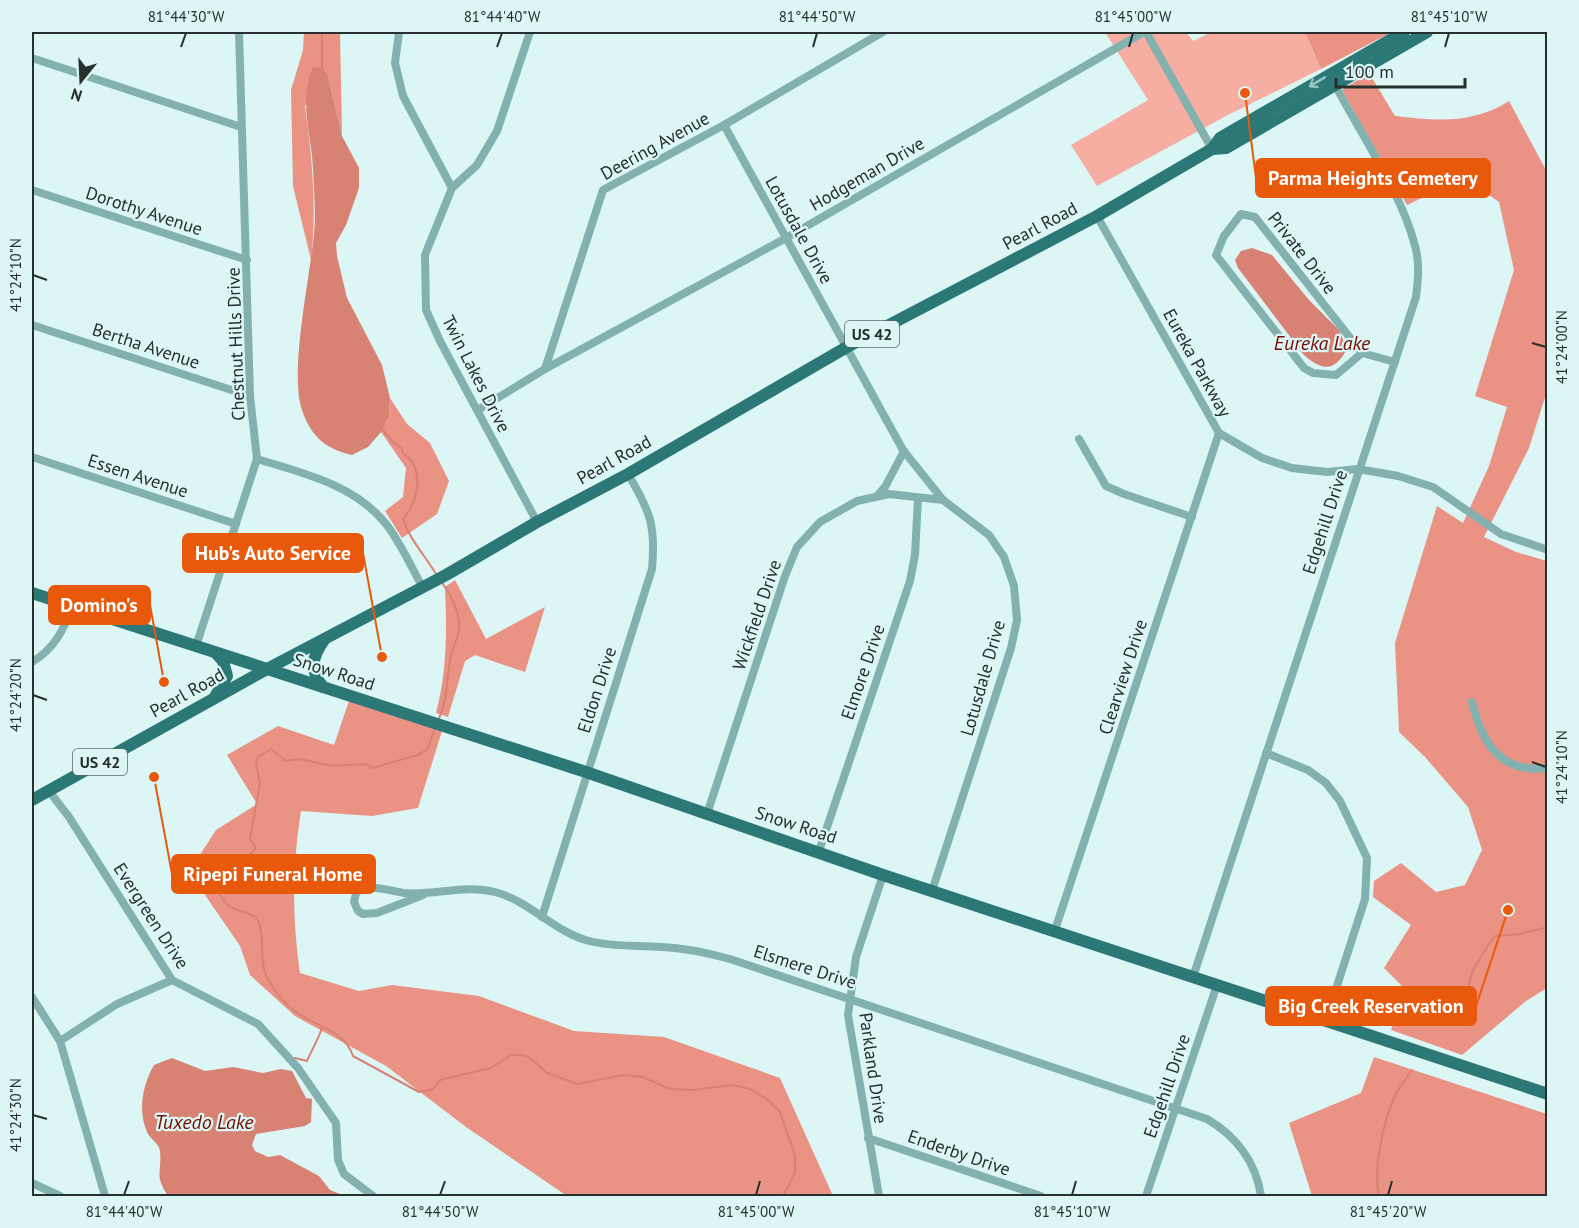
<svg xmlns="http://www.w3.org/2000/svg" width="1579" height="1228" font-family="'PT Sans',sans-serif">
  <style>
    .green { fill: #f5aea1 }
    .forest { fill: #ea9283 }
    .water { fill: #d78273 }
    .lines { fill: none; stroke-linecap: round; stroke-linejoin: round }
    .stream { stroke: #d78273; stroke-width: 2 }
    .street { stroke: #83b1af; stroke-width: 8 }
    .primary { stroke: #2b7876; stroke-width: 12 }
    .oneway { stroke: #95c4c2 }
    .ticks { fill: none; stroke: #25302f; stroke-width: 2 }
    .labels { text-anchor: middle; stroke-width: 4.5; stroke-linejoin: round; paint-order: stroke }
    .shield { fill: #dcf6f5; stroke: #5c6b6a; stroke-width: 1.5 }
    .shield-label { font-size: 16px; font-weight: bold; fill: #25302f }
    .street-label { font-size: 18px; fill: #25302f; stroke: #dcf6f5 }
    .water-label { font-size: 20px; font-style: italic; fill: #760d02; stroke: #dcf6f5 }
    .leader { fill: none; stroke: #e8590c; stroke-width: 2 }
    .callout-dot { fill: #e8590c; stroke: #dcf6f5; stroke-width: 2 }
    .callout { fill: #e8590c; stroke: #e8590c; stroke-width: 2 }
    .callout-label { font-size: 20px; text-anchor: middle; font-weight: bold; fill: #fff }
    .neatline { fill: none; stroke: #25302f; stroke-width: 2 }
    .ticks-label { font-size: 15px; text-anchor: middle; fill: #25302f }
  </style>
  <rect width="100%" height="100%" fill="#dcf6f5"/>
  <!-- green -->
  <polygon class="green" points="1105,32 1186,32 1193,41 1211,32 1305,32 1321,69 1226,116 1097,186 1071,145 1148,100"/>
  <!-- forest -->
  <g class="forest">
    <path d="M304,32h36l2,104 -14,-60 -23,30c7,51 12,101 6,154l-18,-74 -2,-96 12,-40z"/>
    <polygon points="1305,32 1392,32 1321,69"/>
    <path d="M1369,73l26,43c42,5 78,8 114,-15l38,71v219l-18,57 -45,89 32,15 31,9v427l-21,13 -64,54 -71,-25 14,-41 -21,-21 27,-43 -38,-28 1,-16 27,-18 35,29 29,-7 17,-35 -14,-43 -43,-50 -26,-25 -4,-89 42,-137 26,17 26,-57 18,-59 -32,-11 39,-126 -15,-68 -35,-24 -57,27 -65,-115z"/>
    <polygon points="390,398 407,424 430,443 449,481 437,514 402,538 385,511 403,497 406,468 381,432 389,417"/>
    <path d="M455,580l31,59 59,-32 -20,65 -50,-17 -10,6 -17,56 -12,-4c11,-41 11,-84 9,-126z"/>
    <path d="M349,701l93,30 -24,77 -46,8 -71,-5c-9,57 -9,105 -1,162l59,18 33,-6 87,11 95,35 90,6 116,41 53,118h-266l-101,-69 -80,-61 -91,-50 -45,-41 -10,-29 -37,-54 -7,-31 20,-31 41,-26 -30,-49 51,-29 56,19z"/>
    <polygon points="1374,1057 1547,1114 1547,1196 1312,1196 1289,1123 1361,1093"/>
  </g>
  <!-- water -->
  <g class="water">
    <path d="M313,67l9,1 6,8 14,60 17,32v20l-13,37 -10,18 1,13 10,42 35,67 8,33 -1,19 -8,15 -13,15 -16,8c-26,-6 -41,-18 -50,-45 -13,-37 8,-133 12,-176 2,-21 0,-43 -1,-64 -1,-35 -15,-68 0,-103z"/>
    <path d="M1252,248l20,7 37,45 30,30 8,19c-12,23 -25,22 -43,6l-66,-87 -3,-8 6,-9z"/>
    <path d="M172,1058l33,13 28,-4 30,6 18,-4 11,2 14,27 6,1 -1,23 -6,4 -49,8 -4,11 3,6 13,6 12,-2 39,21 11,14 15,6h-177c-14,-21 -6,-22 -8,-45 -1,-8 -10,-12 -13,-19 -9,-21 -5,-46 7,-67z"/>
  </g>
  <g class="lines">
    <!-- stream -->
    <g class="stream">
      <polyline points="322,71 322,32"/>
      <path d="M382,429l14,16 6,3v4c4,4 8,6 11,11 9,18 3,41 -10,56 7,21 21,35 33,55"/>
      <path d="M438,721c10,-23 8,-37 12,-60 1,-11 8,-21 9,-32 2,-17 -9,-35 -18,-48"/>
      <path d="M435,729l-8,21 -10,5 -44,13 -8,-4 -33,2 -32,-7 -14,2 -15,-12 -13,8 -2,7 4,19 -10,56 6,9 -13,14 -14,5 -10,24c6,20 23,18 38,27 7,16 4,28 6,45 1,16 17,36 29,46 19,17 52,19 61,47l66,36 14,-3 7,-9 51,-12 20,-13h11l7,2 18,16 30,11 47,-9 19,2 27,12 24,1 38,-5 18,4 17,10 13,13 15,43v18l-12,23"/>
      <path d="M1468,1024c-3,-43 1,-53 27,-88l24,-2 29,-7"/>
      <path d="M295,1058l12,3c5,-12 11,-21 15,-33"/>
      <path d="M1379,1196c-6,-26 4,-73 15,-98 4,-10 12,-19 18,-28"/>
    </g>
    <!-- street -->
    <g class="street">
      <polyline points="399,32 395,63 403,96 452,188 425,255 426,310 440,341 537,522"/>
      <polyline points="1146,32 1212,149"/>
      <polyline points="32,58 241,127"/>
      <polyline points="724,125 903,450 943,500 989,535 1004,557 1014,586 1017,620 1011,648 932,891"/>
      <polyline points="452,188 477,165 497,131 530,32"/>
      <polyline points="32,190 247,260"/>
      <polyline points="1097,216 1219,433 1262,458 1292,468 1327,472 1358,469 1398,476 1433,487 1501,534 1548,550"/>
      <polyline points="32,325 250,396"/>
      <polyline points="1362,353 1336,375 1313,373 1304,368 1216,255 1224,236 1241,214 1255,217 1362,353 1395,362"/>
      <polyline points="545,369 603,190 724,125 883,32"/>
      <polyline points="478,410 545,369 786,238 1144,32"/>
      <polyline points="1079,439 1106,486 1124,494 1192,517"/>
      <polyline points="32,457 236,524"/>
      <path d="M257,459c46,14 98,26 129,65 15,19 25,43 37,64"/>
      <polyline points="877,496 885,487 904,451"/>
      <polyline points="196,646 257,459 250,396 239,32"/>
      <path d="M32,662c22,-13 32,-32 40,-56"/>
      <path d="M1472,702c10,41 28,72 76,66"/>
      <polyline points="1266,753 1308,770 1326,783 1340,801 1367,858 1365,899 1326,1020"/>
      <polyline points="49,791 69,817 172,980 258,1024 298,1068 336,1123 338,1160 344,1174 373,1196"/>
      <polyline points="707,814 785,576 797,547 820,522 857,501 889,494 943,500"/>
      <polyline points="819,851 910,581 915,555 918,498"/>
      <path d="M423,895l-46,18 -14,1 -5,-3 -4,-9 2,-9c11,-11 34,-2 48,0 31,3 60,-9 91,-1 35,9 59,40 94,49 23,6 48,4 73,6 23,1 46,6 68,12l477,160c29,17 49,43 54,77"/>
      <path d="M542,917l110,-348c4,-44 -2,-58 -24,-95"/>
      <polyline points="1055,930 1219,433"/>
      <path d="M1193,977l223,-680c2,-17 4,-34 -1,-51 -13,-52 -54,-112 -80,-161"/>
      <polyline points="32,997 60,1041 105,1196"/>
      <polyline points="60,1041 117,1004 172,980"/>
      <polyline points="868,1138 1041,1196"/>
      <polyline points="32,1183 60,1196"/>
      <polyline points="879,1196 848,1015 856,957 883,875"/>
      <polyline points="1146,1196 1217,985"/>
    </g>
    <!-- primary -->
    <g class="primary">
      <polyline points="1212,149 1226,148 1427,32"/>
      <polyline points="32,593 586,772 883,875 1548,1094"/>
      <polyline points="216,653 223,661 227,676 216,695"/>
      <path d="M323,687c-14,-17 -11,-30 1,-47"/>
      <polyline points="32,800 267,669 446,575 537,522 628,474 847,347 1097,216 1212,149 1220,138 1404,32"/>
    </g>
  </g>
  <!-- one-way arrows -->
  <defs><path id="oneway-shaft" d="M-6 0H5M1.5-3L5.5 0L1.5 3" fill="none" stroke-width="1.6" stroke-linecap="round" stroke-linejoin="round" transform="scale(1.5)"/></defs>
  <use class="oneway" href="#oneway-shaft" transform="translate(1317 82) rotate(149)"/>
  <!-- ticks -->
  <path class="ticks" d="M181,47l5,-14M497,47l5,-14M813,47l4,-14M1129,47l4,-14M1445,47l4,-14M33,275l14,5M1532,343l14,4M33,695l14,5M1532,762l14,5M33,1115l14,4M124,1195l5,-14M440,1195l5,-14M756,1195l4,-14M1072,1195l4,-14M1388,1195l4,-14"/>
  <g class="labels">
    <!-- shield labels -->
    <g class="shield">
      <rect x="845" y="321" width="54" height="26" rx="4.5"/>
      <rect x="73" y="749" width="54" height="26" rx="4.5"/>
    </g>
    <g class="shield-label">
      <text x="872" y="340">US 42</text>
      <text x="100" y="768">US 42</text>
    </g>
    <!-- street labels -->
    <g class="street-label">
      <text transform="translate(655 146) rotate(-29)" y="6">Deering Avenue</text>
      <text transform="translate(867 174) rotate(-30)" y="6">Hodgeman Drive</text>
      <text transform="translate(144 211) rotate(18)" y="6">Dorothy Avenue</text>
      <text transform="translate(1040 226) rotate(-28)" y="6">Pearl Road</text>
      <text transform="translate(799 230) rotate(61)" y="6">Lotusdale Drive</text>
      <text transform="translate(1302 253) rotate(52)" y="6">Private Drive</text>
      <text transform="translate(236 344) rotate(-92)" y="6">Chestnut Hills Drive</text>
      <text transform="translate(146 346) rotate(18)" y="6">Bertha Avenue</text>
      <text transform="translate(1197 363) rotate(61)" y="6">Eureka Parkway</text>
      <text transform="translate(476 374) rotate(63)" y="6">Twin Lakes Drive</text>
      <text transform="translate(614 460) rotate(-29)" y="6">Pearl Road</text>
      <text transform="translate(138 476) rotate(18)" y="6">Essen Avenue</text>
      <text transform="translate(1325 522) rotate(-72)" y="6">Edgehill Drive</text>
      <text transform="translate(757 615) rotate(-71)" y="6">Wickfield Drive</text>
      <text transform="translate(334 672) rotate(18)" y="6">Snow Road</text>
      <text transform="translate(863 672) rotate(-71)" y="6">Elmore Drive</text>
      <text transform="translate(1123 677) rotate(-72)" y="6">Clearview Drive</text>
      <text transform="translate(983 678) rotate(-74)" y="6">Lotusdale Drive</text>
      <text transform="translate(597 690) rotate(-72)" y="6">Eldon Drive</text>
      <text transform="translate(187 693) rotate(-29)" y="6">Pearl Road</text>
      <text transform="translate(796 825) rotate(18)" y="6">Snow Road</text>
      <text transform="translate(151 916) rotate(57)" y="6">Evergreen Drive</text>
      <text transform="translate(805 967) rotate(18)" y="6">Elsmere Drive</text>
      <text transform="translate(873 1068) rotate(82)" y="6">Parkland Drive</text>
      <text transform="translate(1167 1086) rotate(-71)" y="6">Edgehill Drive</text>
      <text transform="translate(959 1153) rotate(19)" y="6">Enderby Drive</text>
    </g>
    <!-- water labels -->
    <g class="water-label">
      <text x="1322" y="350">Eureka Lake</text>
      <text x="204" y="1129">Tuxedo Lake</text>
    </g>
  </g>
  <!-- callouts -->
  <path class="leader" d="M1245 93L1256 178M382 657L363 553M164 682L150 605M154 777L172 874M1508 910L1476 1006"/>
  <g class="callout-dot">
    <circle cx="1245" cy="93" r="6"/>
    <circle cx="382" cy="657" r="6"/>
    <circle cx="164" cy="682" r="6"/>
    <circle cx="154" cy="777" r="6"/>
    <circle cx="1508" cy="910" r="6"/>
  </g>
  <g class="callout">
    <rect x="1256" y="159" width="234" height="38" rx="6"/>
    <rect x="183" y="534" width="180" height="38" rx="6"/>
    <rect x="49" y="586" width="101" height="38" rx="6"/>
    <rect x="172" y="855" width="203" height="38" rx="6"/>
    <rect x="1266" y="987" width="210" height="38" rx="6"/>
  </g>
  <g class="callout-label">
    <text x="1373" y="185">Parma Heights Cemetery</text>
    <text x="273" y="560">Hub's Auto Service</text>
    <text x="99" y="612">Domino's</text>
    <text x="273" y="881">Ripepi Funeral Home</text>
    <text x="1371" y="1013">Big Creek Reservation</text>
  </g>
  <!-- border -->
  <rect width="1579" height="1228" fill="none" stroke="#dcf6f5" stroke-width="66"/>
  <!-- north arrow -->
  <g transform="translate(81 81) rotate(198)" stroke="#dcf6f5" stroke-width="4.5" paint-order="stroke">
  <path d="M0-4.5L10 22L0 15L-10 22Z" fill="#25302f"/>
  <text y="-9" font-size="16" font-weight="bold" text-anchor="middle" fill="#25302f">N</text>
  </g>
  <!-- scale -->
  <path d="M1336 78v9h129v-9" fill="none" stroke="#25302f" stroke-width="3"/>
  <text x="1345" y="78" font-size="18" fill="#25302f" stroke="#dcf6f5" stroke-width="4.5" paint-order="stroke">100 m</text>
  <rect x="33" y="33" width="1513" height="1162" class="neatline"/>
  <g class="ticks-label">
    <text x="186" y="22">81°44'30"W</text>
    <text x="502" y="22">81°44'40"W</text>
    <text x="817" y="22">81°44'50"W</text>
    <text x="1133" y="22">81°45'00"W</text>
    <text x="1449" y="22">81°45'10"W</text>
    <text transform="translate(16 275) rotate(-90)" y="5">41°24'10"N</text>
    <text transform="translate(1562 347) rotate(-90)" y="5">41°24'00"N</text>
    <text transform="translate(16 695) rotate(-90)" y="5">41°24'20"N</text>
    <text transform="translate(1562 767) rotate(-90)" y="5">41°24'10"N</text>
    <text transform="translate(16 1115) rotate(-90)" y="5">41°24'30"N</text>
    <text x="124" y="1217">81°44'40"W</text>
    <text x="440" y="1217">81°44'50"W</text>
    <text x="756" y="1217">81°45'00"W</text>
    <text x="1072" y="1217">81°45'10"W</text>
    <text x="1388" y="1217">81°45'20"W</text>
  </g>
</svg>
